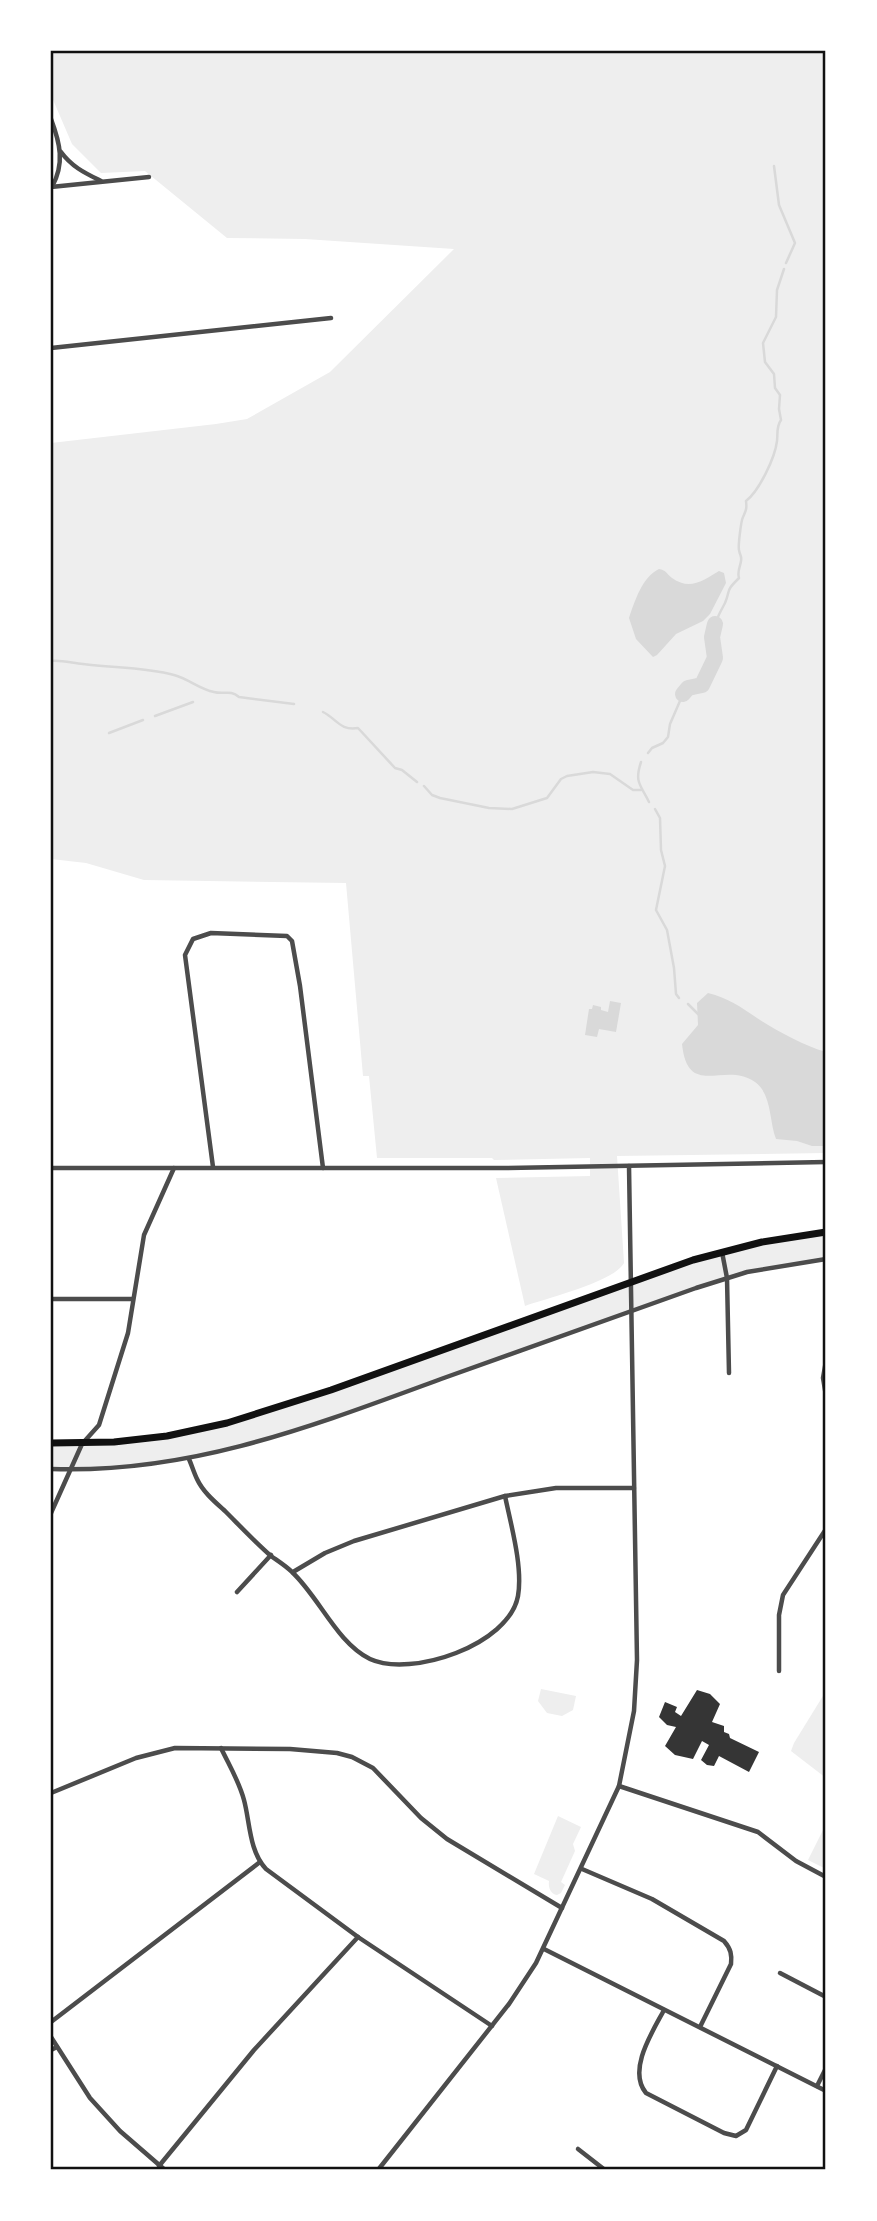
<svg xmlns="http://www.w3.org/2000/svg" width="877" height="2221" font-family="Helvetica,sans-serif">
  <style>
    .green { fill: #eee }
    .water { fill: #d9d9d9 }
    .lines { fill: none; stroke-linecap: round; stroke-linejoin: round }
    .stream { stroke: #d9d9d9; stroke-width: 2.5 }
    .river { stroke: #d9d9d9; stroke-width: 16 }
    .building { fill: #353535 }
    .minor { stroke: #4c4c4c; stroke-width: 4.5 }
    .primary { stroke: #111; stroke-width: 7 }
    .neatline { fill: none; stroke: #111; stroke-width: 2.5 }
  </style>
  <rect width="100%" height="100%" fill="#fff"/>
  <!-- green -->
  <g class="green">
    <path d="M51,51h775v1102l-209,3 7,107c-10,19 -77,35 -99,43l-29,-128 94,-2v-18l-96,2 -2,-2h-115l-8,-82h-6l-17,-193 -202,-3 -58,-17 -35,-4v-416l165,-19 31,-5 83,-47 124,-123 -149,-10 -78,-1 -82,-67 -44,2 -29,-29 -21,-49z"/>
    <polygon points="826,1232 826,1259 747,1272 265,1441 189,1459 137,1466 51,1469 51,1443 114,1442 227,1423 722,1251"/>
    <polygon points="541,1689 576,1696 573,1710 562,1716 547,1713 538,1701"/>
    <polygon points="826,1691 826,1778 791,1751 794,1743"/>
    <path d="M558,1816l23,11 -8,17 2,7 -14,31 4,3 -4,8 -4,2c-6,-1 -9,-7 -8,-14l-15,-7z"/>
    <polygon points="826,1824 826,1869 808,1860"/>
  </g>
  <!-- water -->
  <g class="water">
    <path d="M659,569c7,1 7,4 13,9 18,13 32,2 47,-7l5,2 2,10 -16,31 -7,7 -27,13 -19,21 -4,2 -17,-18 -7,-21c6,-17 13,-41 30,-49z"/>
    <path d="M708,993c20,5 33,14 49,25 20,13 46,27 69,34v94h-14l-15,-5 -21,-2c-7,-18 -4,-45 -21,-57 -30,-22 -67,18 -73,-38l16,-19 -1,-22z"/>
    <polygon points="610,1001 621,1003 616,1032 599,1029 597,1037 585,1035 589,1009 592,1009 593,1005 601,1007 601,1010 608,1012"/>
  </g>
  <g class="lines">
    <!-- stream -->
    <g class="stream">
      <polyline points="774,166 779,205 795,243 786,263"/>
      <path d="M715,624c3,-8 6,-14 10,-21 6,-15 0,-11 14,-25 -2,-7 1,-10 2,-17 1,-5 -1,-5 -2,-11 -1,-4 2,-29 4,-33 3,-7 4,-8 3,-16 13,-10 29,-43 31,-60 1,-8 -1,-14 4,-21l-2,-11 1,-14 -5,-7 -1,-14 -9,-12 -2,-19 13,-26 1,-27 7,-21"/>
      <path d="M51,661c11,-1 21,2 32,3 30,4 62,3 91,11 15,4 25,14 40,17 10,3 16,-3 25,5l55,7"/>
      <path d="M323,712c14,7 17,19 35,16l37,40 7,2 15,12"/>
      <polyline points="155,716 193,702"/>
      <polyline points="109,733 143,720"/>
      <polyline points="648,753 652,748 663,743 668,737 670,724 683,694"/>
      <path d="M641,762c-7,21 0,23 8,40"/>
      <polyline points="424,786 432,795 440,798 489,808 512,809 547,798 561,779 567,776 593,772 610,774 633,790 641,790"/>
      <polyline points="655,809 660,818 661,850 665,866 656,910 667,930 674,968 676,994 679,998"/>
      <polyline points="688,1004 698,1014"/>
    </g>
    <!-- river -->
    <polyline class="river" points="683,694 688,688 702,685 715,658 712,637 715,624"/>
  </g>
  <!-- building -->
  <polygon class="building" points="697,1690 710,1694 720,1704 712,1722 724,1726 724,1732 729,1734 730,1738 759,1752 749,1772 719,1756 714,1766 707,1765 701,1760 709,1745 702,1741 693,1759 675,1755 665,1746 676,1727 667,1725 659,1717 665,1702 677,1707 675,1712 681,1716"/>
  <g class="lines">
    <!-- minor -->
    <g class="minor">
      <path d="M51,119c9,24 14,44 1,68"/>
      <path d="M61,152c11,15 24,21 40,29"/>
      <polyline points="51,187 149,177"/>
      <polyline points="51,348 331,318"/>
      <polyline points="213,1167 185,955 193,939 211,933 287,936 292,941 300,986 323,1168"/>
      <polyline points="51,1168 505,1168 826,1162"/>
      <polyline points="722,1252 727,1278 729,1373"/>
      <polyline points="51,1299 132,1299"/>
      <polyline points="826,1361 823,1378 826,1396"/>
      <path d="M189,1459c3,7 5,14 8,20 6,13 18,23 28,32 15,15 30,31 46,45 7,5 15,10 21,16 27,25 45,71 78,87 41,19 139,-14 148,-63 5,-29 -7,-71 -13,-100"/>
      <path d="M51,1469c139,5 262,-43 390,-90 85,-31 170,-61 255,-91l51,-16 79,-13"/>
      <polyline points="51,1513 82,1444 99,1425 128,1333 144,1235 174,1168"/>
      <polyline points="293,1572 325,1553 354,1541 505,1496 556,1488 634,1488"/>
      <polyline points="237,1592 271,1555"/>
      <polyline points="779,1671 779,1615 783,1595 826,1529"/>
      <path d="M221,1748c8,17 18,33 23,52 6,22 5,51 22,69l92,68 134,89"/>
      <polyline points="619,1786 758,1832 796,1861 826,1877"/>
      <polyline points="51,1793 136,1758 175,1748 290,1749 337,1753 352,1757 373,1768 421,1818 447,1839 562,1908"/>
      <path d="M582,1869l70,30 72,42c7,8 8,14 7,23l-31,63"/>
      <polyline points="544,1949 826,2091"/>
      <polyline points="780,1973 826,1997"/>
      <path d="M664,2010c-11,21 -37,60 -18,83l78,40 12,3 10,-6 31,-64"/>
      <polyline points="51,2022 260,1862"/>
      <polyline points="51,2037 90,2098 120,2131 165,2170"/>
      <polyline points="51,2050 57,2047"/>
      <polyline points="817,2086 826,2068"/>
      <polyline points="578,2149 605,2170"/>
      <polyline points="159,2166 254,2050 358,1937"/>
      <polyline points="378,2170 509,2004 536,1963 619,1786 634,1711 637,1660 629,1166"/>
    </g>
    <!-- primary -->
    <polyline class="primary" points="51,1443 114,1442 167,1436 227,1423 331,1390 693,1260 762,1242 826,1232"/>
  </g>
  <!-- border -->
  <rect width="877" height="2221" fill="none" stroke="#ffffff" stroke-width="105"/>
  <rect x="52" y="52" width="772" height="2116" class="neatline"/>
</svg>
